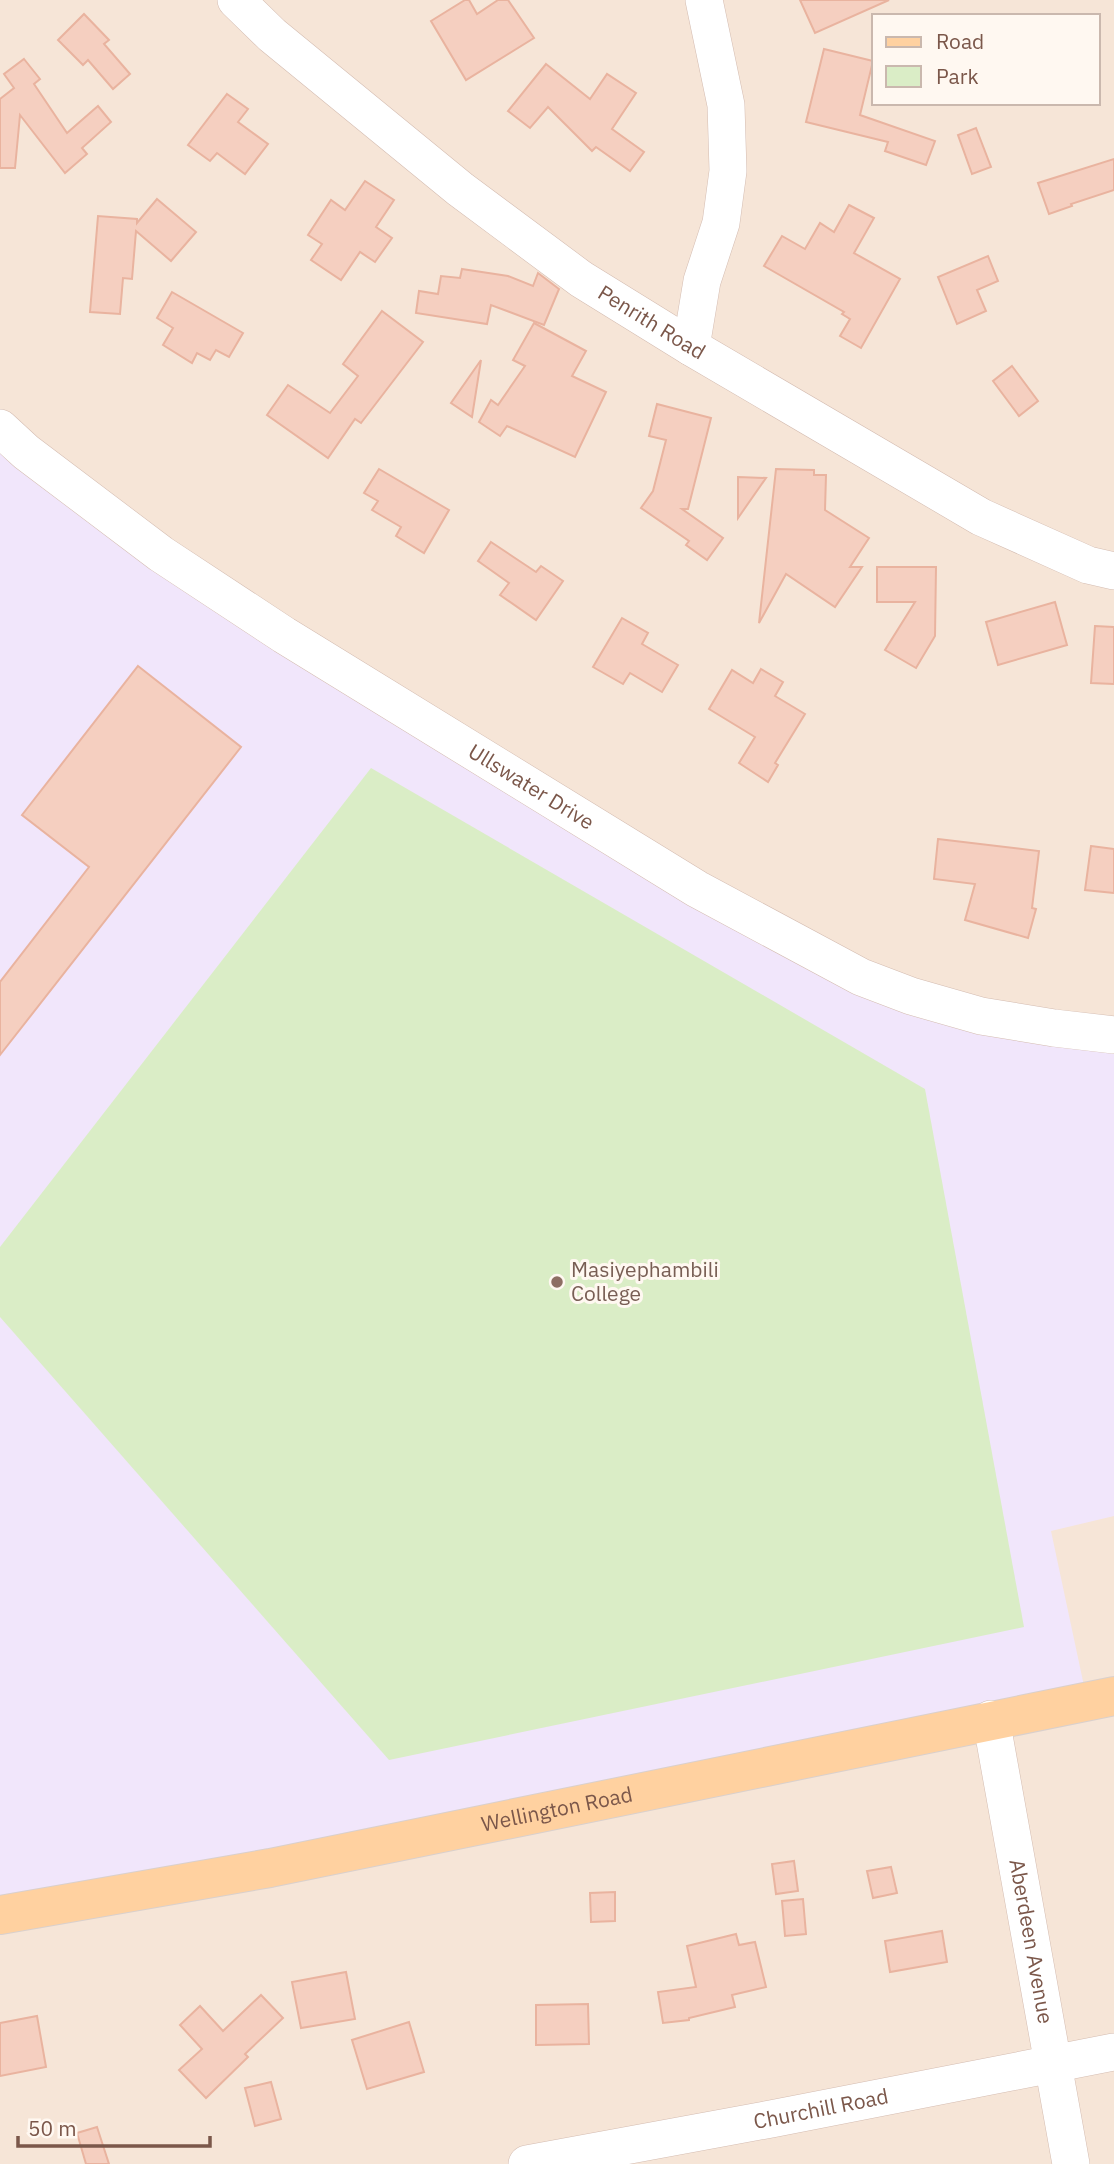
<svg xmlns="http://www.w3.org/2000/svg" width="1114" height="2164" font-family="'IBM Plex Sans',sans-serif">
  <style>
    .residential { fill: #f6e5d7; fill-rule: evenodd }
    .education { fill: #f1e6fb }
    .green { fill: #daedc6 }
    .building { fill: #f5cfc0; stroke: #e9b39f; stroke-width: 2 }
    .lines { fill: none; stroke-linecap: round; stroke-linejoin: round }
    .minor-casing { stroke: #d4bcb1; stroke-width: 38 }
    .major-casing { stroke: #dad0cc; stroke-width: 40 }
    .minor { stroke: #fff; stroke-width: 37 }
    .major { stroke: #ffd1a0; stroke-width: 38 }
    .education-dot { fill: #8d6e63; stroke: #fff8f1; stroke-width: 2.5 }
    .labels { text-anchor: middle; stroke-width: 6; stroke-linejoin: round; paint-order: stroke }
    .street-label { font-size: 21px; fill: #7b574a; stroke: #fff8f1 }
    .education-label { font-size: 21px; fill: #785e54; stroke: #fff8f1; text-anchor: start }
  </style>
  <rect width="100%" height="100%" fill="#fef4ea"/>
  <!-- residential -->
  <path class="residential" d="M0,0h1114v2164h-1114zM874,16h224v87h-224z"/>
  <!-- education -->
  <polygon class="education" points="0,439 688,899 1114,1048 1114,1516 1051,1531 1084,1686 0,1903"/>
  <!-- green -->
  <polygon class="green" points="371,768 925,1089 1024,1627 389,1760 0,1317 0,1247"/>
  <!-- building -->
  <g class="building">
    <polygon points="465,0 469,0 477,14 498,0 508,0 534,38 466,80 431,21"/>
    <polygon points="800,0 889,0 815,33"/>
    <polygon points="84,14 109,40 104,44 130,74 113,89 88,60 83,65 58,40"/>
    <polygon points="824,49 873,61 860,115 935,141 926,165 885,151 888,142 806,122"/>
    <polygon points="24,59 40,79 34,84 67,133 98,106 111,122 82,148 87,154 65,173 20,115 15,168 0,168 0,99 14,88 4,74"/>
    <polygon points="546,64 590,99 607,74 636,93 612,129 644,152 630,171 596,147 592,151 548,107 530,128 508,111"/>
    <polygon points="227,94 248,109 238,122 268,144 245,174 217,153 210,161 188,145"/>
    <polygon points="976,128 991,167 972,174 958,135"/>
    <polygon points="1114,159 1114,190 1071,204 1072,206 1049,214 1038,183"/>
    <polygon points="365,181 394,200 376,227 392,238 375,262 360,252 341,280 311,260 322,244 308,235 331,200 345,210"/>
    <polygon points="157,199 196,232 171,261 136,231 132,279 123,278 120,314 90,312 98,216 137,219 137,223"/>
    <polygon points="849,205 874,218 854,253 900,279 861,348 840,336 850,319 842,314 844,312 764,266 782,236 805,249 820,223 834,232"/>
    <polygon points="988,256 998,281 977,290 986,311 957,324 938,277"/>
    <polygon points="462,269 508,276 533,286 538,273 559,289 544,325 491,305 487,324 416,313 419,291 438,294 441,276 460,278"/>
    <polygon points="172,292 243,333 229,357 216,350 210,360 197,353 192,363 163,345 173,328 157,318"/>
    <polygon points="382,311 423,342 361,423 355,419 328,458 267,415 288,385 330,413 358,376 343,364"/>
    <polygon points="534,323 586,351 572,376 606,392 575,457 507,426 500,436 479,422 491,400 498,405 525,366 513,360"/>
    <polygon points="481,360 472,417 451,403"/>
    <polygon points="1012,366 1038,401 1019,416 993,381"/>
    <polygon points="657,404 711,418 688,509 682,509 723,538 707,560 686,545 689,541 641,508 653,491 666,440 649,436"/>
    <polygon points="379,469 449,510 424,553 396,536 401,527 372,510 378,501 364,493"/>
    <polygon points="776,469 814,470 814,475 826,475 825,510 869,538 850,567 862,567 835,607 786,574 759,623"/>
    <polygon points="738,477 766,478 738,518"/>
    <polygon points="491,542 536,572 541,566 563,581 536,620 500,595 509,583 478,561"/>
    <polygon points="877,567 936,567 935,636 916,668 885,650 915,602 877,602"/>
    <polygon points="1055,602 1067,645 998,665 986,622"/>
    <polygon points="622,618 648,633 642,644 678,665 662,692 630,673 623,684 593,667"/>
    <polygon points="1095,626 1114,627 1114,684 1091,683"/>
    <polygon points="138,666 241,747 0,1055 0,982 89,867 22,815"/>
    <polygon points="761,669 783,682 775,696 805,714 775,763 778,765 768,782 739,763 755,737 709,709 732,670 753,683"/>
    <polygon points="938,839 1039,851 1032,908 1036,909 1028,938 965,920 975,884 934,879"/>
    <polygon points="1091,846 1114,849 1114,893 1085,890"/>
    <polygon points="794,1861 798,1891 776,1894 772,1864"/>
    <polygon points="891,1867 897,1893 873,1898 867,1871"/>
    <polygon points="615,1892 615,1921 591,1922 590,1893"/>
    <polygon points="803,1899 806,1934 785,1936 782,1901"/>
    <polygon points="942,1931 947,1962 890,1972 885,1941"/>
    <polygon points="736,1934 739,1945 755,1942 766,1987 732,1995 735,2007 689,2018 689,2020 663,2023 658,1992 696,1987 687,1946"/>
    <polygon points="346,1972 355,2019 301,2028 292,1982"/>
    <polygon points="261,1995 283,2018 245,2054 248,2057 206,2098 179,2070 202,2049 180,2025 200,2006 223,2031"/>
    <polygon points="588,2004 589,2044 536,2045 536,2005"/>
    <polygon points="37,2016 46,2067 0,2076 0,2023"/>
    <polygon points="409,2022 424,2072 367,2089 352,2040"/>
    <polygon points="271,2082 281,2119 255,2126 245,2088"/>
    <polygon points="97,2127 109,2164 86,2164 77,2133"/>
  </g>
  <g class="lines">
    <!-- minor casing -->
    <g class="minor-casing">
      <g id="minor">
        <path id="s1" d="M236,0l36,35 188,154 121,90 110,68 290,170 107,48 26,6"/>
        <polyline points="691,347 702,281 721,223 728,171 726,105 704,0"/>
        <path id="s2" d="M0,428l26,24 135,102 123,81 413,254 164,88 50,19 70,20 73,12 60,7"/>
        <path id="s3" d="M991,1719l80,445"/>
        <path id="s4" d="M527,2164l244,-45 343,-67"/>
      </g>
    </g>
    <!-- major casing -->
    <g class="major-casing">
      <g id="major">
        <path id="s5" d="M0,1915l270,-47 844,-172"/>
      </g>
    </g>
    <!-- minor -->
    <use href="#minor" class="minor"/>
    <!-- major -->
    <use href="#major" class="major"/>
  </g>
  <!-- markers -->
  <circle class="education-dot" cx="557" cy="1282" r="7"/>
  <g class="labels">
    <!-- street labels -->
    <g class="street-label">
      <text dy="7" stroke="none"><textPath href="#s1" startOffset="527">Penrith Road</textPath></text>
      <text dy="7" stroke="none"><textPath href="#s2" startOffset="642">Ullswater Drive</textPath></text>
      <text dy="7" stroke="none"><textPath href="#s5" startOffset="567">Wellington Road</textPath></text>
      <text dy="7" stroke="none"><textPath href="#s3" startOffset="226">Aberdeen Avenue</textPath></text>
      <text dy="7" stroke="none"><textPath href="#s4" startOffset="299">Churchill Road</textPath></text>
    </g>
    <!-- education labels -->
    <g class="education-label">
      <text x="571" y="1277">Masiyephambili<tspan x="571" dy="24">College</tspan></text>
    </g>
  </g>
  <!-- legend -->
  <rect x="872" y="14" width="228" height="91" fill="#fff8f1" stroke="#cab8ae" stroke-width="2"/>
  <rect x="886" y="37" width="35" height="10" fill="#ffd1a0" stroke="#cab8ae" stroke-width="2"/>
  <text x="936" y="49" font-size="21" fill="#7b574a">Road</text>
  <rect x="886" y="66" width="35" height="21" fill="#daedc6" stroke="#cab8ae" stroke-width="2"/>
  <text x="936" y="84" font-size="21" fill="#7b574a">Park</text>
  <!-- scale -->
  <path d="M18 2136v10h192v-10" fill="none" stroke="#7b574a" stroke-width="3.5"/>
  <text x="28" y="2136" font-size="21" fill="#7b574a" stroke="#fff8f1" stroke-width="5" paint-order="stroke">50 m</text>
</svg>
